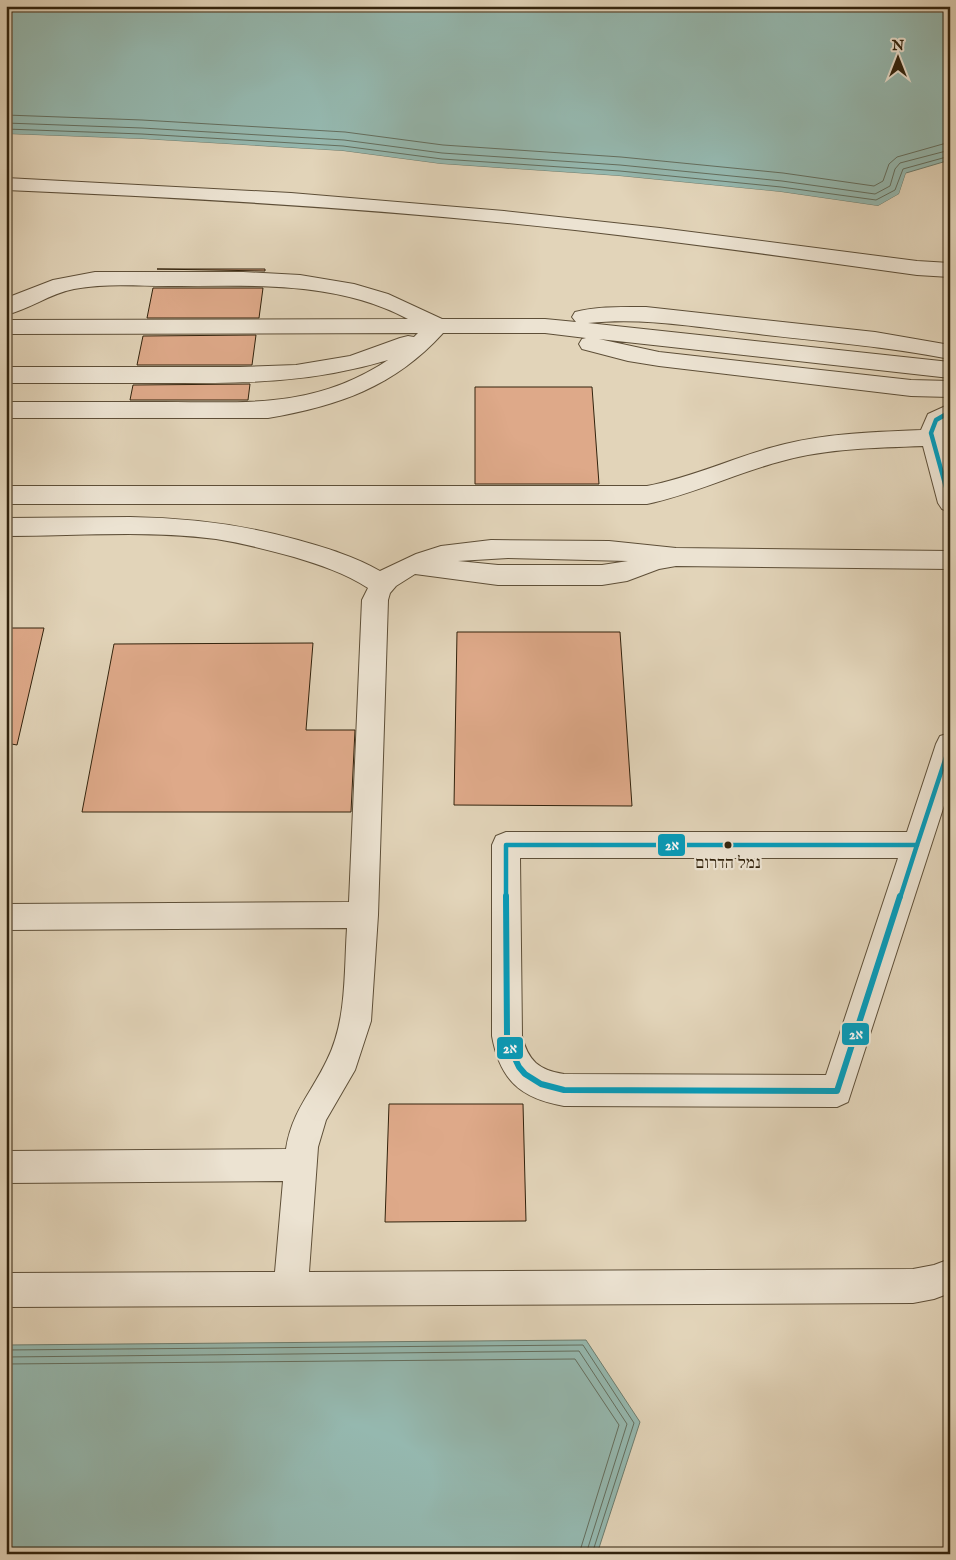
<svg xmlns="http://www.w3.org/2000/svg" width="956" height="1560" font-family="'IM FELL English','Frank Ruhl Libre',serif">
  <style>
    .water { fill: #95b8af; stroke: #6d7c6e }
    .pier { fill: #e2d4b9 }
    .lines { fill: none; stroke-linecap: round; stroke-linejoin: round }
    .shore { stroke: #646e5e; stroke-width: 1 }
    .building { fill: #dea989; stroke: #32230d }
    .minor-casing { stroke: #5e4f38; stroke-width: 2 }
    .minor { fill: #ece3d2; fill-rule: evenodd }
    .bus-1-far1-casing { stroke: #ece3d2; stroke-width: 8 }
    .bus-1-casing { stroke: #ece3d2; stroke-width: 10 }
    .bus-1-far1 { stroke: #059cbb; stroke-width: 4.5 }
    .bus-1 { stroke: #059cbb; stroke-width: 6 }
    .bus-dot { fill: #32230d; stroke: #ece3d2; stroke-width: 2 }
    .labels { text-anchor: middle; stroke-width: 4.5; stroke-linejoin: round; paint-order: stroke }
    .bus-label { font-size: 17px; fill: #32230d; stroke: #ece3d2 }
    .line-badge { stroke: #ece3d2; stroke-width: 2 }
    .badge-label { font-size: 14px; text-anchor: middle; font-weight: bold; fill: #fff }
  </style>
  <rect width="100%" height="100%" fill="#e2d4b9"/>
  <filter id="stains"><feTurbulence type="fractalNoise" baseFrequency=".004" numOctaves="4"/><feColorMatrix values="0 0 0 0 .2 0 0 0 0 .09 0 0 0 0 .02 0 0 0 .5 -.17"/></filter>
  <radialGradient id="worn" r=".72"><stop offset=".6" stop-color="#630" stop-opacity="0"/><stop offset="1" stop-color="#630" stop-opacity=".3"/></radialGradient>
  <!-- water -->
  <g class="water">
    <polygon points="6,6 950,6 950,160 906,173 899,194 878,206 781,192 619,176 441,164 343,151 142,139 6,134"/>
    <polygon points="586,1340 640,1422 597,1554 6,1554 6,1345"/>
  </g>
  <!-- pier -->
  <polygon class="pier" points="6,134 142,139 343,151 441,164 619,176 781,192 878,206 899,194 906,173 908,175 901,195 878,208 780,194 619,178 441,166 343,154 141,141 6,137"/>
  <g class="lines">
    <!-- shore -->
    <g class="shore">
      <polyline points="6,115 142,120 345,132 443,145 621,157 783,173 874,186 883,181 889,164 897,157 950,142"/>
      <polyline points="6,123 142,128 344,140 442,153 620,165 782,181 875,194 890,186 895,169 900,163 950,150"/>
      <polyline points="6,129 142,134 343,146 442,159 620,171 781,187 876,200 895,190 903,169 950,156"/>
      <polyline points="6,1350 583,1345 634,1423 592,1554"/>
      <polyline points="6,1357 579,1351 627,1424 586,1554"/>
      <polyline points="6,1364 575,1359 619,1425 579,1554"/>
    </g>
  </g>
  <!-- building -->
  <g class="building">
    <polygon points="157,269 265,269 265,271"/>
    <polygon points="153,288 263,288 259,318 147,318"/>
    <polygon points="256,335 252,365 137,365 143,336"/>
    <polygon points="250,384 248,400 130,400 133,385"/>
    <polygon points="475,387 592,387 599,484 475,484"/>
    <polygon points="6,628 44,628 17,745 6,743"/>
    <polygon points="457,632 620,632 632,806 454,805"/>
    <polygon points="313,643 306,730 355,730 351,812 82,812 114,644"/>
    <polygon points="389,1104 523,1104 526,1221 385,1222"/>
  </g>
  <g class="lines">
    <!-- minor casing -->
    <g class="minor-casing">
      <g id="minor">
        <path d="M6,178l285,15 213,18 156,17 257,33 33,2v14l-33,-2c-114,-16 -228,-32 -342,-45 -189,-21 -379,-32 -569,-40z"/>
        <path d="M95,272h148l57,3 54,9 34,10 54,25h103l31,3 -4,-5 3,-5c23,-6 47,-5 71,-5l229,25 75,13v14c-66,-13 -133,-18 -200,-26 -54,-6 -107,-16 -162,-10l362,39v16l-351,-39 60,13 252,28 39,1v16l-39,-1 -252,-30 -31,-5 -46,-12 -3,-5 3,-5 4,-1 -41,-5h-102c-49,54 -105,73 -175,85h-262v-16c53,0 105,0 157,0 84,0 151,7 225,-42 -77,23 -140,23 -218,23 -55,0 -109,0 -164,0v-16h234l56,-2 54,-9 50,-18 8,-2 6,1 4,-4 -412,1v-14l402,-1c-73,-39 -159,-33 -239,-33 -32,0 -64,-3 -95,3 -25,5 -44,20 -68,26v-16l3,-2 44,-17z"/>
        <path d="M950,404v18l-4,3 -2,4h6v16h-4l4,14v53l-8,-3 -4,-6 -15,-57c-47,2 -95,2 -141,15 -46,12 -88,33 -135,43h-641v-18h641c48,-9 91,-31 138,-42 44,-11 90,-12 136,-14l7,-16z"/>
        <path d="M130,517c59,1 111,7 168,23 28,8 56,16 82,31l36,-17 25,-8 50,-6 118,1 67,7 274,3v18l-274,-3 -17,3 -32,12 -25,4h-104l-83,-11 -19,12 -6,7 -2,7 -10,315 -7,106 -16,49 -29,50 -8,27 -9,125 604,-3 21,-4 16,-6v34l-16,6 -21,4 -907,4v-34l269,-1 8,-91 -277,2v-32l280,-2c6,-38 26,-57 41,-89 20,-40 17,-88 20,-132l-341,2v-26l343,-2 13,-302 6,-12c-23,-15 -48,-23 -74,-31 -26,-7 -52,-14 -78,-18 -69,-9 -140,-3 -210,-3v-18zM508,558l120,3 -26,4h-104l-40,-4z"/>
        <path d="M950,733v54l-102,315 -11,5 -273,-1c-44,-8 -64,-26 -72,-70v-191l4,-9 10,-4h401l29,-88 4,-8zM520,858h378l-72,217 -262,-1c-25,-4 -36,-13 -42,-38z"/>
      </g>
    </g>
    <!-- minor -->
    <use href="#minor" class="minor"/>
    <!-- bus-1-far1 casing -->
    <g class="bus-1-far1-casing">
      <g id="bus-1-far1">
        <polyline points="950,412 936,420 931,433 950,502"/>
        <polyline points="917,845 950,745"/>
        <polyline points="506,898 506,845 917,845 900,898"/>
      </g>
    </g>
    <!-- bus-1 casing -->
    <g class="bus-1-casing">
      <polyline id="bus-1" points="506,896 507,1036 510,1048 519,1067 525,1074 541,1084 564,1090 837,1091 900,896"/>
    </g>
    <!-- bus-1-far1 -->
    <use href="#bus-1-far1" class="bus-1-far1"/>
    <!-- bus-1 -->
    <use href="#bus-1" class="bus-1"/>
  </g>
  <!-- markers -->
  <circle class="bus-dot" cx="728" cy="845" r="4.5"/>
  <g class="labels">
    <!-- bus labels -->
    <g class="bus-label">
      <text x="728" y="868">נמל הדרום</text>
    </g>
  </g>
  <g class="line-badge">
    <rect x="657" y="833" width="29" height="24" rx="5" fill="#059cbb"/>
    <rect x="841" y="1022" width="29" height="24" rx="5" fill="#059cbb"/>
    <rect x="496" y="1036" width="28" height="24" rx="5" fill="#059cbb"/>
  </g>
  <g class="badge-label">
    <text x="672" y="850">2א</text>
    <text x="856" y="1039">2א</text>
    <text x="510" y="1053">2א</text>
  </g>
  <!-- margin -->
  <rect width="956" height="1560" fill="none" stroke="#e2d4b9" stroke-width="25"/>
  <rect x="8" y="8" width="941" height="1545" fill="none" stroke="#32230d" stroke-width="2.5"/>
  <rect x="12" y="12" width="931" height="1535" fill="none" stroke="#32230d"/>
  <!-- north arrow -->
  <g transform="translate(898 58)" stroke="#ece3d2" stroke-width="4" paint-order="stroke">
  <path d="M0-4L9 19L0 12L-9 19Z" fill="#32230d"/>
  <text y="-8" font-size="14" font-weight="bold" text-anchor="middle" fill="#32230d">N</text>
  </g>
  <rect width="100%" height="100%" filter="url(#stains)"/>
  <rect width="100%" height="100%" fill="url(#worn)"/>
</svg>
